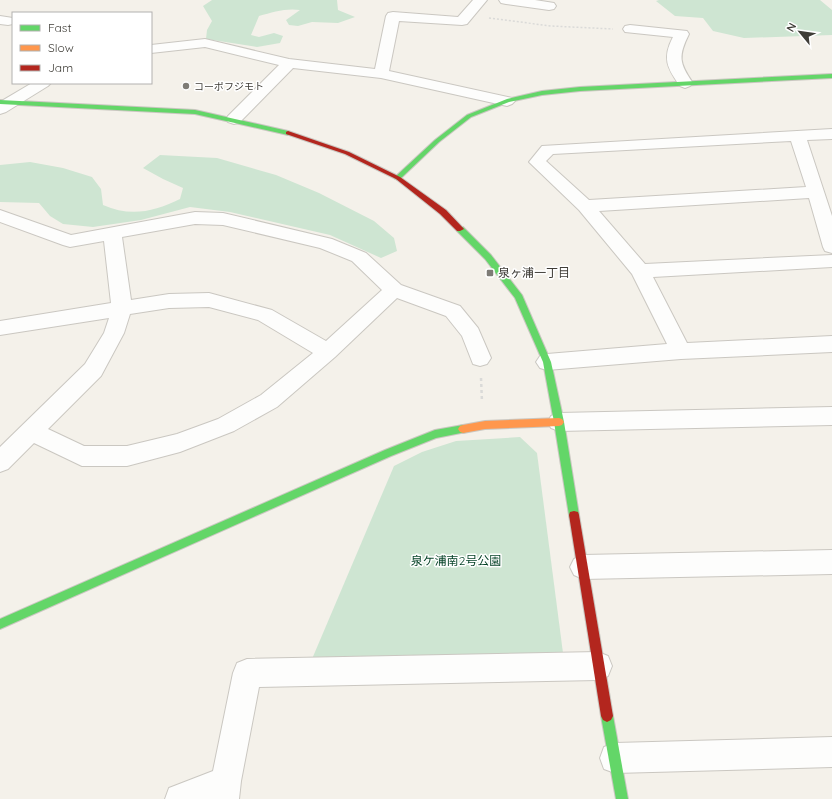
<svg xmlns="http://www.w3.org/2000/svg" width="832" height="799" font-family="Quicksand,'Noto Sans JP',sans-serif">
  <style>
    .green { fill: #cee5d2 }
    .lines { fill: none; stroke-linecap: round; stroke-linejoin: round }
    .street-casing { stroke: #cac7c1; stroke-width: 2 }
    .fast-casing { stroke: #cac7c1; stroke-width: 2 }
    .slow-casing { stroke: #cac7c1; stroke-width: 2 }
    .jam-casing { stroke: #cac7c1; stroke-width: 2 }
    .path-far1 { stroke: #dadad8; stroke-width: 1.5; stroke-dasharray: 2 2; stroke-linecap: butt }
    .path { stroke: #dadad8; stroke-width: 2.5; stroke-dasharray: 3 3; stroke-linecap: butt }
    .street { fill: #fdfdfc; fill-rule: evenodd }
    .fast { fill: #63d668; fill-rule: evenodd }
    .slow { fill: #ff974d; fill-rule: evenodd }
    .jam { fill: #b3261e; fill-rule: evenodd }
    .poi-dot { fill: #7e7c76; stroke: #fff; stroke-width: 1.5 }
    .labels { text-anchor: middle; stroke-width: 3; stroke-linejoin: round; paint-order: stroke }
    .far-poi-label { font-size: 10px; fill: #3f3d37; stroke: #fff; text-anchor: start }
    .poi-label { font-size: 12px; fill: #3f3d37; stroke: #fff; text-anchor: start }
    .park-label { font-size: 12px; fill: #003f23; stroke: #fff }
  </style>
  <rect width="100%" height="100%" fill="#f4f1ea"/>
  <!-- green -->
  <g class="green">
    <path d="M212,0h125l1,10 17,7 -17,6 -26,-1 -14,4 -9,-1 -3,-5 14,-10c-14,-2 -27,2 -41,6l-8,19 8,2 15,-4 9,3 -3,7 -23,4 -51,-8 1,-9 5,-9 -9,-15z"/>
    <polygon points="659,0 820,0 832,10 832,35 744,38 713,31 703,18 675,16 656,1"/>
    <path d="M160,155l57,3 59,17 43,18 55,28 20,17 3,13 -16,7 -51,-23 -100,-23 -40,-5 -49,13 -48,7 -30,-3 -13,-8 -11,-13 -39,-1v-37l30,-3 33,6 29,9 9,12 2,16c27,12 51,7 77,-6l3,-11 -20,-9 -20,-11z"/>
    <polygon points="520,437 537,453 563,653 312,659 394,466 422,452 456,441"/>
  </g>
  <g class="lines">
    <!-- street casing -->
    <g class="street-casing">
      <g id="street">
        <polygon points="473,0 487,0 467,24 462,25 399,21 389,71 512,98 515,101 512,104 507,106 381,78 293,68 240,122 234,124 228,122 226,119 228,116 279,65 205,47 151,53 151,45 205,39 289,59 375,69 386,16 388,13 393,12 458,17"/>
        <polygon points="499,0 535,0 554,3 556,6 554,9 549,10 506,4 501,3"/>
        <polygon points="0,16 13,18 13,24 8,25 0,24"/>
        <path d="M630,25l57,6 2,3c-11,22 -10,29 4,49l-3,3 -5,2 -5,-2c-13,-18 -18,-28 -7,-49l-48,-5 -2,-3 2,-3z"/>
        <polygon points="32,83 51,83 48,86 6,112 0,114 0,102"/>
        <path d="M832,129v10l-25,1 25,76v37l-7,-2 -2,-4 -14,-49 -210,13 46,53 187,-9v12l-179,10 34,66 145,-7v16l-151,7 -134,11 -7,-2 -4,-6 4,-6 7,-2 120,-10 -35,-70 -53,-64 -50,-48 13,-16zM791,141l15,46 -217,13 -43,-39 7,-7z"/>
        <path d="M0,210l71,25 124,-23 28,1 109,26 34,14 35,32 59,21 18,22 13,30 -4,6 -7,2 -7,-2 -11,-28 -16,-20 -49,-18 -62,59 -58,50 -43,24 -54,21 -53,14h-45l-48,-23 -26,26 -8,3v-25l85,-83 19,-31 5,-15 -109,17v-14l111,-18 -7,-62 -34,6 -7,-2 -63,-23zM195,224l28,1 97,23 32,13 30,29 -56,51 -54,-31 -63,-17 -40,1 -38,6 -9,-63zM209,307l49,13 55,33 -52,42 -43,24 -41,15 -50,12h-43l-36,-17 53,-53 23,-43 6,-19 39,-6z"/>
        <polygon points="832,407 832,425 559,431 551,428 548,422 551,416 559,413"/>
        <polygon points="832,550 832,574 583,579 574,575 570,567 574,559 583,555"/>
        <polygon points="598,652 608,656 612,666 608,676 598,680 259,687 241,781 239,799 165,799 169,788 213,771 233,673 237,663 247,659"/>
        <polygon points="832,737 832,767 615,773 604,769 600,758 604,747 615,743"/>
      </g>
    </g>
    <!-- fast casing -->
    <g class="fast-casing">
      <g id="fast">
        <polygon points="832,74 832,78 580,91 542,95 509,102 471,117 439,142 400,179 398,180 394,178 435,140 467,115 507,99 542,91 580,87"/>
        <polygon points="0,100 195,110 288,131 291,133 288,135 195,114 0,104"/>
        <polygon points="457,227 463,227 491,255 522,295 551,362 564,422 579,515 578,518 574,519 570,518 569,515 554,422 543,362 515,298 485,259 457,231"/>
        <polygon points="463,425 466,426 468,429 466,432 436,438 391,456 0,629 0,619 385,450 435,430"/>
        <polygon points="607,710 611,712 613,716 628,799 616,799 601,716 603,712"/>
      </g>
    </g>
    <!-- slow casing -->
    <g class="slow-casing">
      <polygon id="slow" points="559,418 562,419 564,422 562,425 559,426 485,429 463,433 460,432 458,429 460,426 463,425 485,421"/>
    </g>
    <!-- jam casing -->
    <g class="jam-casing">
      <g id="jam">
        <polygon points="288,131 349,152 400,177 446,210 464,229 460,231 457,231 440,214 396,179 345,154 286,134 286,132"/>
        <polygon points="574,511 578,512 579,515 613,716 611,720 607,722 603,720 601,716 569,515 570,512"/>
      </g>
    </g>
    <!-- path-far1 -->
    <polyline class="path-far1" points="489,18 551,26 613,29"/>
    <!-- path -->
    <polyline class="path" points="481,378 482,402"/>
    <!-- street -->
    <use href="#street" class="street"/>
    <!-- fast -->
    <use href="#fast" class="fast"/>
    <!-- slow -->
    <use href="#slow" class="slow"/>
    <!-- jam -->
    <use href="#jam" class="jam"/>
  </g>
  <!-- markers -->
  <g class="poi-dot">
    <circle cx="186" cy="86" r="4"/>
    <rect x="486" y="269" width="8" height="8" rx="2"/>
  </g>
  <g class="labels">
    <!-- far-poi labels -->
    <g class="far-poi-label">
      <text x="194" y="90">コーポフジモト</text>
    </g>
    <!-- poi labels -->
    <g class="poi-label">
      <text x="498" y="277">泉ヶ浦一丁目</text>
    </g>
    <!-- park labels -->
    <g class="park-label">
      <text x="456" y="565">泉ケ浦南2号公園</text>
    </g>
  </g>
  <!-- legend -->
  <rect x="12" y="12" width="140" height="72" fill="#ffffff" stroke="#b2b1af"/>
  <rect x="20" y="25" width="20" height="6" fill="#63d668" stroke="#b2b1af"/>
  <text x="48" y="32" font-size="12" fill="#3f3d37">Fast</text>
  <rect x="20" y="45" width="20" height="6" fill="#ff974d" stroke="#b2b1af"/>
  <text x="48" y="52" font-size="12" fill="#3f3d37">Slow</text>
  <rect x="20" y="65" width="20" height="6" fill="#b3261e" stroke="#b2b1af"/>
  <text x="48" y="72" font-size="12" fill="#3f3d37">Jam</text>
  <!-- north arrow -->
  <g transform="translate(800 32) rotate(299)" stroke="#ffffff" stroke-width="3" paint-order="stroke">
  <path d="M0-3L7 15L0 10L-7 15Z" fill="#3f3d37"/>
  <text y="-6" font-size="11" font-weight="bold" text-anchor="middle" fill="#3f3d37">N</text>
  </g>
</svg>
